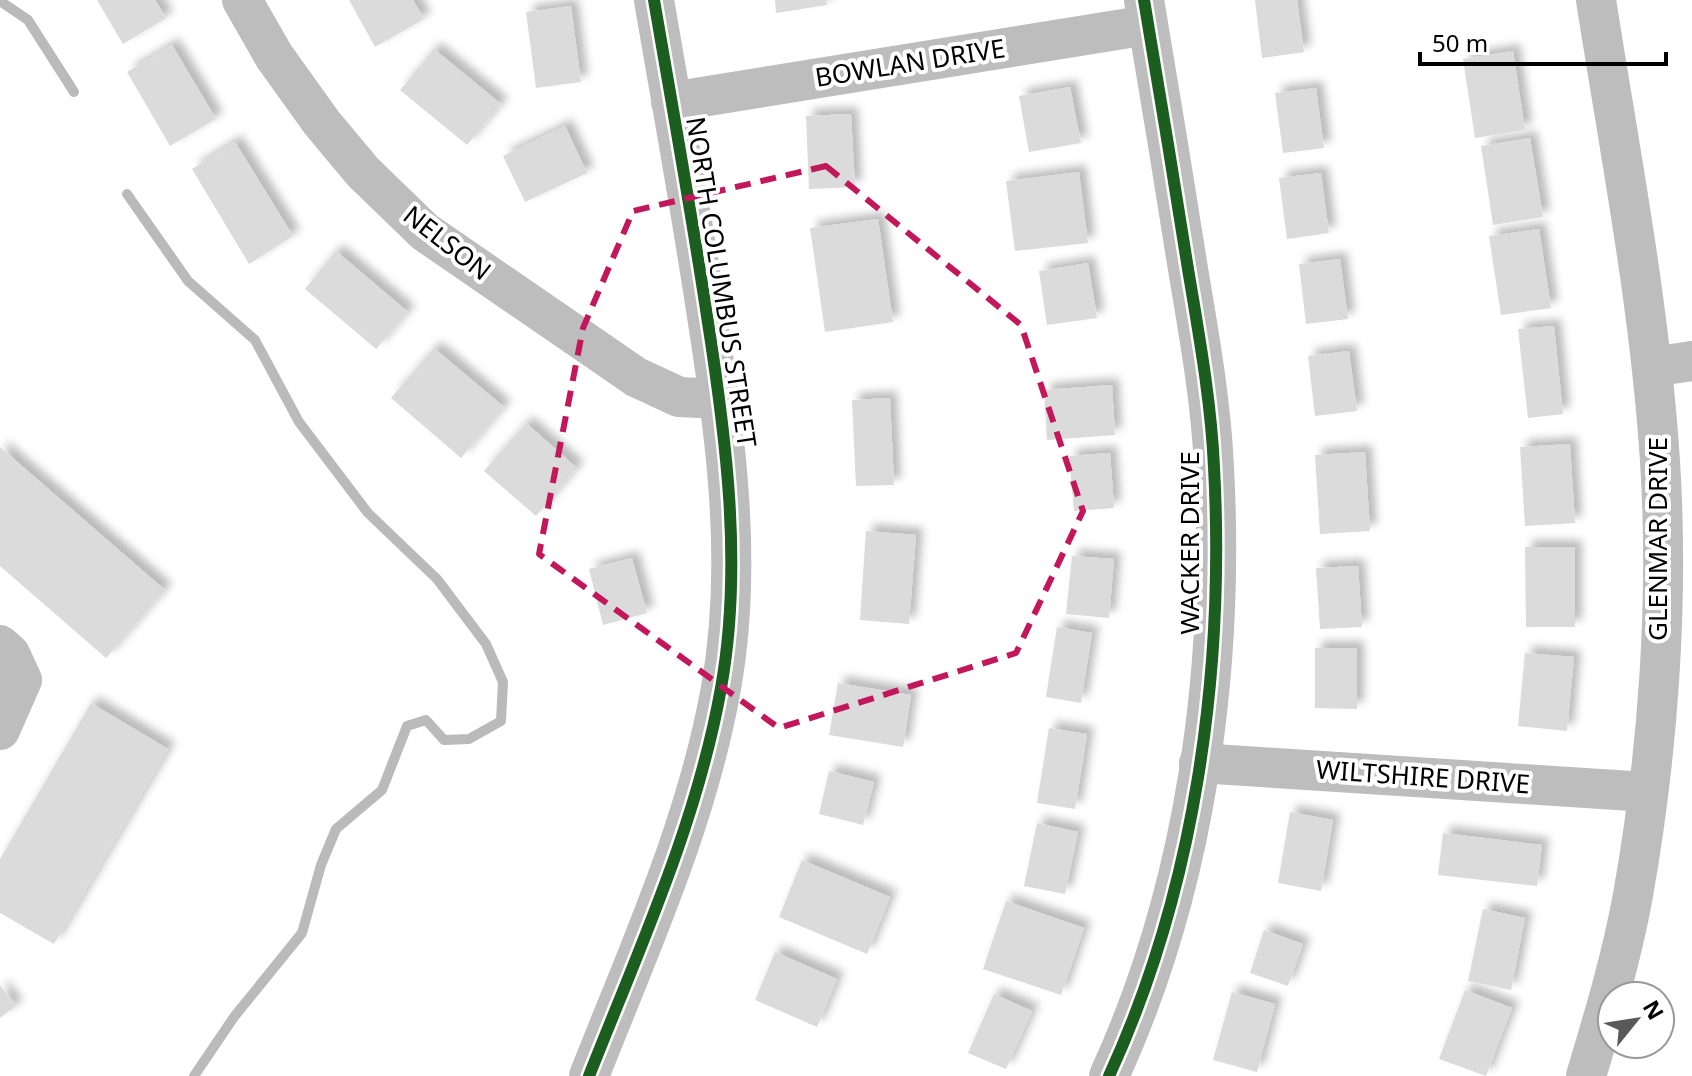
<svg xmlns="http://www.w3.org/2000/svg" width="1692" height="1076" font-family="'Noto Sans',sans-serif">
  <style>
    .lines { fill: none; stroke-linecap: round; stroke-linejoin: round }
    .stream { stroke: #bababa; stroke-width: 10 }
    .building { fill: #dbdbdb; filter: url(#shadow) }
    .minor { stroke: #bdbdbd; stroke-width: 40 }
    .cycleway-casing { stroke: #fff; stroke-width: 17 }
    .cycleway { stroke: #1b5e20; stroke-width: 12 }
    .marked { fill: none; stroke: #c2185b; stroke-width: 6; stroke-dasharray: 16 10; stroke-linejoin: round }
    .labels { text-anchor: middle; stroke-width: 8; stroke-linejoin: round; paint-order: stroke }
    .street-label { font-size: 26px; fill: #000; stroke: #fff }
  </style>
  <defs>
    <filter id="shadow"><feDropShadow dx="7" dy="-7" stdDeviation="4" flood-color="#0004"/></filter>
  </defs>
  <rect width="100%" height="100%" fill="#fff"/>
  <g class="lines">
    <!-- stream -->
    <g class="stream">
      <polyline points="0,1 28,20 74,92"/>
      <polyline points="127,194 188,281 255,340 299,422 368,513 437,579 486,644 503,682 501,721 469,739 444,740 426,720 407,726 382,790 336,829 321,865 302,933 234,1017 194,1076"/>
    </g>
  </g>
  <!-- building -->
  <g class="building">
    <polygon points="97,0 155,0 166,18 123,44"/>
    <polygon points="349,0 413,0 424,19 375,47"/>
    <polygon points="775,0 826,0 827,5 776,13"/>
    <polygon points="1255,0 1297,0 1304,52 1262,58"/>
    <polygon points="571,6 581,82 536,88 526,12"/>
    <polygon points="172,45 216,119 170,146 127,72"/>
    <polygon points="434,49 501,104 467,145 400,90"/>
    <polygon points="1513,51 1525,130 1475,138 1463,59"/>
    <polygon points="1070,87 1081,143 1029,152 1019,96"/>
    <polygon points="1316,88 1324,148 1283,153 1275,93"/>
    <polygon points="851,114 855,187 809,189 806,116"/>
    <polygon points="565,126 587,173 525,202 503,156"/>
    <polygon points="1530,138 1543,217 1493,225 1481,146"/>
    <polygon points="235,142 293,236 249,264 192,169"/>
    <polygon points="1079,172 1088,243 1015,251 1006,181"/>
    <polygon points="1321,173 1329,233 1287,239 1279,178"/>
    <polygon points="878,219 893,322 825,332 810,228"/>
    <polygon points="1539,229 1551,308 1501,315 1489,236"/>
    <polygon points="336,251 408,312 376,349 305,289"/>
    <polygon points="1340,259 1348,319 1306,324 1299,264"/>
    <polygon points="1088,263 1097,318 1047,325 1039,271"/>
    <polygon points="1554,326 1563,414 1528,418 1518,329"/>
    <polygon points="434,348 504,407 461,458 391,398"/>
    <polygon points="1349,351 1357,411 1315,416 1308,356"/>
    <polygon points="1112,385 1115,435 1047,440 1044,390"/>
    <polygon points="890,398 894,485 856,486 852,400"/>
    <polygon points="526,423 577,468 536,516 484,471"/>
    <polygon points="1570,444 1575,523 1525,526 1520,447"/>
    <polygon points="0,447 165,590 106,658 0,566"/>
    <polygon points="1365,452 1370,531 1320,534 1315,455"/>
    <polygon points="1110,453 1114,508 1074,511 1069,456"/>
    <polygon points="866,531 916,535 909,624 860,620"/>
    <polygon points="1525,547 1575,547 1575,627 1526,627"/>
    <polygon points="1072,556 1114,559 1109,618 1066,614"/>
    <polygon points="632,558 647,613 603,625 589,569"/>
    <polygon points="1358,566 1362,627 1320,629 1316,568"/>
    <polygon points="1057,627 1092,633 1081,703 1046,697"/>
    <polygon points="1315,648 1357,648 1357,709 1315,708"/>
    <polygon points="1525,653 1574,657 1567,731 1518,726"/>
    <polygon points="838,683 911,695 903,747 829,735"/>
    <polygon points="91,703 168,749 54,944 0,913 0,859"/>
    <polygon points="1049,728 1087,734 1075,809 1037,803"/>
    <polygon points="829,771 874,782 863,825 819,814"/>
    <polygon points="1290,812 1333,820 1321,891 1278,883"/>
    <polygon points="1037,823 1078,832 1065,894 1024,886"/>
    <polygon points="1443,833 1542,845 1537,886 1438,875"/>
    <polygon points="802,860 890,897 867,954 779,917"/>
    <polygon points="1006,901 1084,928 1061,995 983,969"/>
    <polygon points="1483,909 1525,918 1511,990 1468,981"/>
    <polygon points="1264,930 1303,944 1288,986 1250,973"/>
    <polygon points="775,952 837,979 817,1027 755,1000"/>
    <polygon points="0,985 16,1006 0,1018"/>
    <polygon points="1465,990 1512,1008 1486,1076 1439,1059"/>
    <polygon points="1232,992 1275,1004 1257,1072 1213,1060"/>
    <polygon points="994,994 1032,1011 1006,1069 968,1053"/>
  </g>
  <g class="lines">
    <!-- minor -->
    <g class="minor">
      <polyline points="242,0 274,56 322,123 363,172 425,232 636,377 679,397 720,399"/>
      <polyline points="671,102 1148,25"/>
      <polyline points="1652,367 1692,361"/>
      <polyline points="0,645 10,654 22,680 0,730"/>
      <polyline points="1199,763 1647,792"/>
      <path d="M589,1076c50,-127 108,-253 132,-388 22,-122 5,-251 -14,-372 -16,-106 -35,-211 -53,-316"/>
      <path d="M1109,1076c86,-187 116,-404 105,-609 -3,-66 -15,-132 -26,-198 -14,-90 -29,-179 -44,-269"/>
      <path d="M1586,1076c18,-60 36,-120 47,-181 25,-141 36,-292 27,-434 -10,-155 -40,-308 -64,-461"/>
    </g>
    <!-- cycleway casing -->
    <g class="cycleway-casing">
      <g id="cycleway">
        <path d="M589,1076c50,-127 108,-253 132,-388 22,-122 5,-251 -14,-372 -16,-106 -35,-211 -53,-316"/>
        <path d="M1109,1076c86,-187 116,-404 105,-609 -3,-66 -15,-132 -26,-198 -14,-90 -29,-179 -44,-269"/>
      </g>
    </g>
    <!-- cycleway -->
    <use href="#cycleway" class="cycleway"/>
  </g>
  <!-- marked area -->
  <path class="marked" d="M826,166l195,159 62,186 -67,142 -237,75 -240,-174 44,-226 50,-117z"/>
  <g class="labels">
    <!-- street labels -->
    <g class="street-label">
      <text transform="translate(910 63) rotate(-9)" y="9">BOWLAN DRIVE</text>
      <text transform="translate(447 243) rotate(38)" y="9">NELSON</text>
      <text transform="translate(721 282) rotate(81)" y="9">NORTH COLUMBUS STREET</text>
      <text transform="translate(1658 539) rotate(-90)" y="9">GLENMAR DRIVE</text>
      <text transform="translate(1190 543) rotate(-90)" y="9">WACKER DRIVE</text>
      <text transform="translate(1423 777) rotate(4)" y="9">WILTSHIRE DRIVE</text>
    </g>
  </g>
  <!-- north arrow -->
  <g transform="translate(1636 1020) rotate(60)"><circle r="38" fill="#ffffff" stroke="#999999" stroke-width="2"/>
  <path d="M0-6L14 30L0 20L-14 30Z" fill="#595959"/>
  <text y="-12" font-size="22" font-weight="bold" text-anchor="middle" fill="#000000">N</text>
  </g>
  <!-- scale -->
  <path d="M1420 52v12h246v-12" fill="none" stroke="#000000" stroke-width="4"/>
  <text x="1432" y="52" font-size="24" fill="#000000" stroke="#ffffff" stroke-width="6" paint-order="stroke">50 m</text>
</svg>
